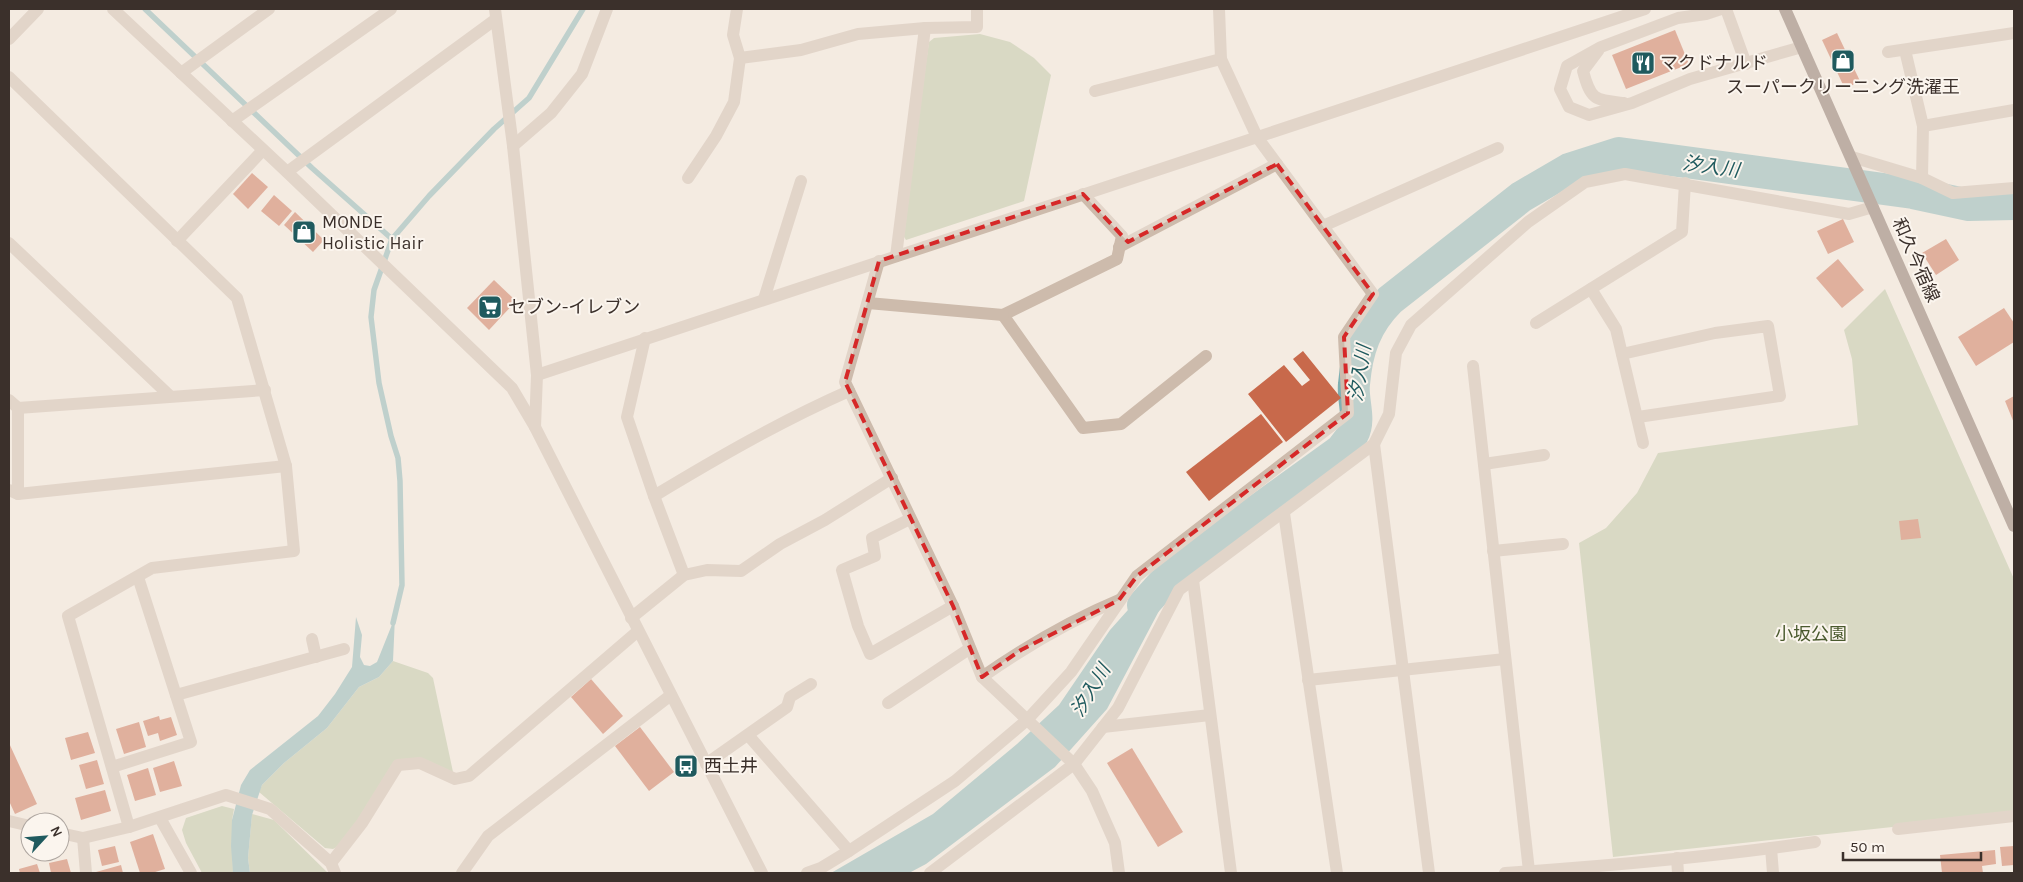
<svg xmlns="http://www.w3.org/2000/svg" width="2023" height="882" font-family="Karla,'Noto Sans JP',sans-serif">
  <style>
    .green { fill: #b8c4a0 }
    .water { fill: #7fb0b2 }
    .lines { fill: none; stroke-linecap: round; stroke-linejoin: round }
    .stream { stroke: #7fb0b2; stroke-width: 5.5 }
    .river { stroke: #7fb0b2; stroke-width: 32 }
    .building { fill: #c8694b }
    .minor { stroke: #cdbbac; stroke-width: 12 }
    .major { stroke: #7d675c; stroke-width: 12 }
    .marked { fill: none; stroke: #d62828; stroke-width: 4; stroke-dasharray: 10 6; stroke-linejoin: round }
    .labels { text-anchor: middle; stroke-width: 4; stroke-linejoin: round; paint-order: stroke }
    .poi-label { font-size: 18px; fill: #3b302b; stroke: #fbf5ee; text-anchor: start }
    .street-label { font-size: 18px; fill: #3b302b; stroke: #fbf5ee }
    .park-label { font-size: 18px; fill: #4a5a2e; stroke: #fbf5ee }
    .water-label { font-size: 19px; font-style: italic; fill: #1f5a5e; stroke: #fbf5ee }
  </style>
  <rect width="100%" height="100%" fill="#f4ebe1"/>
  <!-- green -->
  <g class="green">
    <polygon points="980,34 1010,42 1034,58 1051,75 1024,201 906,240 901,232 929,42 934,38"/>
    <polygon points="1885,289 2014,579 2014,814 1613,857 1579,543 1606,528 1637,493 1658,453 1858,425 1852,359 1844,330"/>
    <polygon points="393,661 428,673 433,678 453,772 397,760 355,827 339,846 333,849 325,848 259,792 262,785 284,763 327,728 359,687 379,677"/>
    <polygon points="222,806 234,809 232,820 233,873 202,873 186,843 182,830 186,818"/>
    <polygon points="252,814 274,820 328,873 250,873 248,858"/>
  </g>
  <!-- water -->
  <g class="water">
    <polygon points="1229,546 1169,592 1107,709 1055,767 926,864 909,873 831,873 933,814 1017,744 1059,705 1110,630 1153,582"/>
    <polygon points="356,617 362,635 360,657 364,665 370,666 377,662 395,617 393,661 379,677 359,687 327,728 284,763 262,785 252,815 248,858 250,873 233,873 231,846 232,820 241,785 250,770 318,716 335,694 352,667"/>
  </g>
  <g class="lines">
    <!-- stream -->
    <g class="stream">
      <polyline points="145,9 312,168 392,239"/>
      <polyline points="393,623 402,585 400,481 398,458 391,436 379,383 371,317 374,290 392,239 429,196 494,129 529,98 583,9"/>
    </g>
    <!-- river -->
    <path class="river" d="M1143,605l33,-36 165,-119c4,-5 8,-10 12,-16 8,-15 -1,-34 1,-50 3,-35 12,-60 36,-84l131,-103 48,-28 50,-16 294,40 56,12 45,-1"/>
  </g>
  <!-- building -->
  <g class="building">
    <polygon points="1675,30 1689,64 1626,89 1612,55"/>
    <polygon points="1837,33 1860,81 1845,89 1822,40"/>
    <polygon points="252,173 268,187 248,209 233,194"/>
    <polygon points="274,195 292,211 279,226 261,211"/>
    <polygon points="295,212 324,240 313,252 284,225"/>
    <polygon points="1843,219 1854,242 1828,254 1817,231"/>
    <polygon points="1946,239 1959,260 1936,275 1922,253"/>
    <polygon points="1838,259 1864,290 1842,308 1816,278"/>
    <polygon points="494,280 516,301 489,330 467,308"/>
    <polygon points="2004,308 2014,323 2014,342 1976,366 1958,337"/>
    <polygon points="1303,351 1341,398 1286,442 1248,394 1284,365 1302,386 1310,380 1293,359"/>
    <polygon points="2014,396 2014,423 2005,401"/>
    <polygon points="1261,414 1283,442 1209,501 1186,472"/>
    <polygon points="1918,519 1921,538 1901,540 1899,521"/>
    <polygon points="591,679 623,716 603,734 571,697"/>
    <polygon points="159,716 160,720 171,717 177,735 160,741 158,733 148,736 143,721"/>
    <polygon points="139,722 146,747 124,754 116,729"/>
    <polygon points="640,727 674,772 649,791 615,746"/>
    <polygon points="88,732 95,753 71,760 65,738"/>
    <polygon points="9,743 37,804 15,814 9,801"/>
    <polygon points="1132,748 1183,832 1158,847 1107,763"/>
    <polygon points="97,760 104,784 86,789 79,765"/>
    <polygon points="174,761 182,786 160,792 153,768"/>
    <polygon points="148,768 156,795 135,801 127,775"/>
    <polygon points="105,790 111,811 81,820 75,798"/>
    <polygon points="153,834 165,869 152,873 140,873 130,842"/>
    <polygon points="115,846 119,862 102,866 98,850"/>
    <polygon points="2014,846 2014,865 2002,866 2000,847"/>
    <polygon points="1995,850 1996,864 1982,866 1983,873 1942,873 1940,855"/>
    <polygon points="67,859 71,873 51,873 49,863"/>
    <polygon points="37,864 40,873 20,873 19,869"/>
    <polygon points="121,865 123,873 96,873 96,872"/>
  </g>
  <g class="lines">
    <!-- minor -->
    <g class="minor">
      <polyline points="113,9 287,172 512,388 535,427 762,873"/>
      <polyline points="495,9 513,146 537,375 535,427"/>
      <polyline points="1721,9 1706,14 1678,18 1601,47 1567,66 1560,89 1569,107 1589,115 1632,103 1690,79 1802,47"/>
      <polyline points="1726,9 1746,64"/>
      <polyline points="9,39 38,9"/>
      <polyline points="1905,50 1923,126 1922,178"/>
      <path d="M1598,51l-15,20c8,30 12,29 41,32"/>
      <polyline points="1888,52 2014,33"/>
      <polyline points="740,58 801,50 858,34 925,28 977,27 977,9"/>
      <polyline points="181,73 269,9"/>
      <polyline points="9,77 237,298 286,466 294,551 152,568 68,616 129,827"/>
      <polyline points="1095,91 1221,59"/>
      <polyline points="232,121 391,9"/>
      <polyline points="1923,126 2014,110"/>
      <polyline points="513,146 551,113 582,74 607,9"/>
      <polyline points="1852,157 1922,178 1953,193 2014,188"/>
      <polyline points="287,172 496,19"/>
      <polyline points="688,178 716,136 734,102 740,58 733,35 737,9"/>
      <polyline points="1083,194 1122,236 1117,259 1003,315 1083,428 1121,424 1206,356"/>
      <polyline points="1323,226 1498,148"/>
      <polyline points="177,241 263,150"/>
      <polyline points="9,243 170,396"/>
      <polyline points="1119,247 1277,164"/>
      <polyline points="896,256 925,28"/>
      <polyline points="879,261 845,382 953,606 982,677 1074,764 1092,791 1115,843 1119,873"/>
      <polyline points="1591,289 1616,329 1643,443"/>
      <polyline points="764,299 801,181"/>
      <polyline points="868,303 1003,315"/>
      <polyline points="1536,323 1682,232 1685,183"/>
      <polyline points="645,338 627,417 654,496 684,575"/>
      <polyline points="1622,354 1715,333 1768,326 1780,396 1638,417"/>
      <polyline points="1473,366 1529,871"/>
      <polyline points="537,375 1645,9"/>
      <polyline points="9,400 18,408 18,494"/>
      <polyline points="18,408 265,390"/>
      <polyline points="1374,444 1429,873"/>
      <polyline points="1484,464 1544,455"/>
      <polyline points="9,490 18,494 286,466"/>
      <path d="M654,496c63,-38 127,-75 195,-105"/>
      <polyline points="1284,513 1337,873"/>
      <polyline points="910,519 872,538 875,556 842,570 858,626 870,654 953,606"/>
      <polyline points="1493,551 1563,544"/>
      <polyline points="1193,580 1231,873"/>
      <polyline points="631,618 684,575 707,570 741,571 780,544 825,520 892,478"/>
      <polyline points="312,639 316,657"/>
      <path d="M982,677c43,-30 89,-57 137,-77"/>
      <polyline points="1308,680 1505,659"/>
      <polyline points="176,695 344,649"/>
      <polyline points="888,703 969,649"/>
      <polyline points="1103,727 1210,715"/>
      <polyline points="748,735 849,851"/>
      <polyline points="706,764 787,707 790,697 811,684"/>
      <polyline points="112,767 191,742 138,577"/>
      <polyline points="160,818 191,873"/>
      <polyline points="9,821 30,826"/>
      <polyline points="1898,829 2014,816"/>
      <polyline points="60,833 83,838 129,827 226,795 270,809 331,863 335,873"/>
      <polyline points="83,838 86,873"/>
      <polyline points="1771,848 1773,873"/>
      <polyline points="1677,858 1678,873"/>
      <polyline points="331,863 362,823 398,765 420,763 455,779 469,776 638,631"/>
      <polyline points="462,873 488,836 671,695"/>
      <polyline points="807,873 821,868 849,851 955,781 1027,720 1071,672 1137,576 1348,413 1344,337 1373,294 1257,137 1221,59 1219,9"/>
      <polyline points="930,873 1074,764 1118,708 1179,590 1374,444 1389,414 1396,353 1411,325 1528,222 1585,182 1625,174 1849,214 1873,207"/>
      <path d="M1505,873c103,-7 207,-16 310,-31"/>
    </g>
    <!-- major -->
    <polyline class="major" points="1785,9 2014,526"/>
  </g>
  <!-- marked area -->
  <path d="M0 0H2023V882H0ZM1277,164l96,130 -29,43 4,76 -211,163 -18,24 -98,50 -39,27 -29,-71 -108,-224 34,-121 204,-67 45,48z" fill="#f4ebe1" fill-opacity=".55" fill-rule="evenodd"/>
  <path class="marked" d="M1277,164l96,130 -29,43 4,76 -211,163 -18,24 -98,50 -39,27 -29,-71 -108,-224 34,-121 204,-67 45,48z"/>
  <!-- icons -->
  <defs>
    <g id="shop-square" transform="scale(1.25)"><rect x="-9" y="-9" width="18" height="18" rx="4" fill="#1f5a5e" stroke="#fbf5ee"/><path d="M-5-2.5h2.3a2.7 3.5 0 0 1 5.4 0H5L5.5 6h-11ZM-1.5-2.5h3a1.5 2.3 0 0 0-3 0Z" fill="#fff"/></g>
    <g id="restaurant-square" transform="scale(1.25)"><rect x="-9" y="-9" width="18" height="18" rx="4" fill="#1f5a5e" stroke="#fbf5ee"/><path d="M-5-6h1v4h1v-4h1v4h1v-4h1v5L-1.5 .5V6h-2V.5L-5-1ZM5-6V6H3V1.5H1.5Q1.5-4 5-6Z" fill="#fff"/></g>
    <g id="supermarket-square" transform="scale(1.25)"><rect x="-9" y="-9" width="18" height="18" rx="4" fill="#1f5a5e" stroke="#fbf5ee"/><path d="M-6-5.5h2.5l.6 2H6L4.5 2H-2.5L-4.4-4H-6ZM-1.5 3.2a1.3 1.3 0 1 0 .1 0ZM3 3.2a1.3 1.3 0 1 0 .1 0Z" fill="#fff"/></g>
    <g id="bus-square" transform="scale(1.25)"><rect x="-9" y="-9" width="18" height="18" rx="4" fill="#1f5a5e" stroke="#fbf5ee"/><path d="M-5-6H5V4H4V6H2V4H-2V6H-4V4H-5ZM-3.5-4V0h7V-4ZM-3.5 1.2v1.5H-2V1.2ZM2 1.2v1.5H3.5V1.2Z" fill="#fff"/></g>
  </defs>
  <g fill-rule="evenodd">
    <use href="#shop-square" x="1843" y="61"/>
    <use href="#restaurant-square" x="1643" y="63"/>
    <use href="#shop-square" x="304" y="232"/>
    <use href="#supermarket-square" x="490" y="307"/>
    <use href="#bus-square" x="686" y="766"/>
  </g>
  <g class="labels">
    <!-- poi labels -->
    <g class="poi-label">
      <text x="1660" y="69">マクドナルド</text>
      <text x="1843" y="93" text-anchor="middle">スーパークリーニング洗濯王</text>
      <text x="322" y="228">MONDE<tspan x="322" dy="21">Holistic Hair</tspan></text>
      <text x="508" y="313">セブン-イレブン</text>
      <text x="704" y="772">西土井</text>
    </g>
    <!-- street labels -->
    <g class="street-label">
      <text transform="translate(1916 260) rotate(66)" y="6">和久今宿線</text>
    </g>
    <!-- park labels -->
    <g class="park-label">
      <text x="1811" y="640">小坂公園</text>
    </g>
    <!-- water labels -->
    <g class="water-label">
      <text transform="translate(1711 166) rotate(8)" y="7">汐入川</text>
      <text transform="translate(1359 373) rotate(-81)" y="7">汐入川</text>
      <text transform="translate(1090 690) rotate(-59)" y="7">汐入川</text>
    </g>
  </g>
  <!-- border -->
  <rect width="2023" height="882" fill="none" stroke="#3b302b" stroke-width="20"/>
  <!-- north arrow -->
  <g transform="translate(45 837) rotate(64)"><circle r="24" fill="#fbf5ee" stroke="#aea6a0"/>
  <path d="M0-4L9 19L0 12L-9 19Z" fill="#1f5a5e"/>
  <text y="-8" font-size="14" font-weight="bold" text-anchor="middle" fill="#3b302b">N</text>
  </g>
  <!-- scale -->
  <path d="M1843 852v8h138v-8" fill="none" stroke="#3b302b" stroke-width="2.5"/>
  <text x="1850" y="852" font-size="15" fill="#3b302b" stroke="#fbf5ee" stroke-width="4" paint-order="stroke">50 m</text>
</svg>
